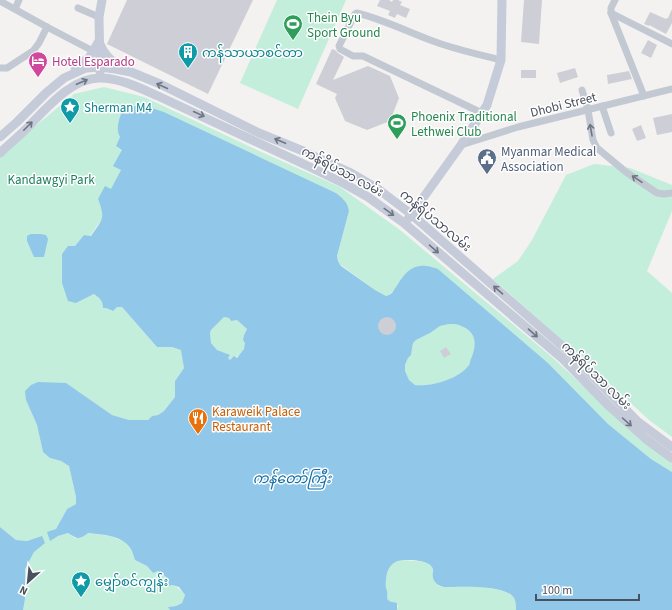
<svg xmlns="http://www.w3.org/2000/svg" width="672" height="610" font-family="'Source Sans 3','Noto Sans Myanmar',sans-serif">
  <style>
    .green { fill: #c2eedb }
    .water { fill: #91c7e9; fill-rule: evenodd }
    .building { fill: #cecfd6 }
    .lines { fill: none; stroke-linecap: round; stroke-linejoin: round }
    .street { stroke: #c3c9d2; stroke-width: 7 }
    .secondary { stroke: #c5cbd9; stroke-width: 9 }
    .oneway { stroke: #6f7683 }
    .oneway2 { stroke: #6e7581 }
    .labels { text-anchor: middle; stroke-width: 3; stroke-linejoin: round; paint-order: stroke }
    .leisure-label { font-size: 13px; fill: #27864d; stroke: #fff; text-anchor: start }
    .culture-label { font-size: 13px; fill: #0d838f; stroke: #fff; text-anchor: start }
    .hotel-label { font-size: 13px; fill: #b23c85; stroke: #fff; text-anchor: start }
    .street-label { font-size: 13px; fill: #4a515e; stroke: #fff }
    .service-label { font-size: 13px; fill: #4e5e75; stroke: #fff; text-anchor: start }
    .park-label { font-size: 13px; fill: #1b7e5e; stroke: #fff }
    .food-label { font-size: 13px; fill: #c56008; stroke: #fff; text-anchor: start }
    .water-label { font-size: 14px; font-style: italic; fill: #126ea8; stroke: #fff }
  </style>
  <rect width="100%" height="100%" fill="#f3f2f1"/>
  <!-- green -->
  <g class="green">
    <polygon points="277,0 346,0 298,109 240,83"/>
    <path d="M104,87l40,10 113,53 83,37 60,43 153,128 82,76 29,23 8,6v9l-21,-13 -43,-35 -60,-61 -110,-94 -44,21 -5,5 -3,1 -11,-6 -34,-25 -3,-4 -1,-5 12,-45 -13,-18 -172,-81 -18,-6 -24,4 -4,21 2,6 -4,9 6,4 -1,20 -19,39v10l-12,17 -6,-1 -9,11 1,57 18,-9 7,4 5,10 6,3 5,-4h5l35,40h15l10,3 2,18 -9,13v16l-11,14 -6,4 -6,1 -4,4h-19l-17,-5 -47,-32 -39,17 11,25 6,27 7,6 11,3 8,5 7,31v7l-9,5 -17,31 8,-4 10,-3 7,5 13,-5 22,3 15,6 7,9 3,9 12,6 6,7 5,-2 8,6 -1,7c10,1 13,3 20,11l-3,8 -6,3 -8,1 2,3h-147l2,-11v-30l17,-32 -15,4 -11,-1 -16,-13v-370l21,-19 53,-44z"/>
    <polygon points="594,164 630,168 672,185 672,211 647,271 672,293 672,437 649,420 571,348 493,279 518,261 532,240 566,175"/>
    <path d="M224,317l5,1 2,3 6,-1 10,9 -3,6 -1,5 3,3c-3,10 -6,13 -16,17l-2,-1 1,-4 -12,-5 -6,-7 -1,-10 1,-3z"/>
    <path d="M449,324c4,0 9,0 12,2 18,7 17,25 8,39 -10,14 -38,22 -54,20l-6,-5 -4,-8v-7l3,-7 3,-3 2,-12 3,-3 14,-7 10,-7z"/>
    <path d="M402,560l25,2 5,4 1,8 6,12 5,1c15,0 62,-3 70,11 2,4 2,8 2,12h-119l1,-5 -9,-4 -2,-2c0,-6 -2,-8 -2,-13 0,-7 1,-19 8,-23 3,-2 7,-2 9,-3z"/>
  </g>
  <!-- water -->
  <g class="water">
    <path d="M126,106h20l18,6 172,81c8,7 11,8 13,18l-12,45 1,5 3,5 34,24 11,6 3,-1 3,-2c9,-12 15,-29 34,-27 4,0 8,2 12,3l110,94 60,61 43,35 21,13v138h-156c0,-4 0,-8 -2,-12 -8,-14 -55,-11 -70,-11 -5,-1 -11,-5 -11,-10 -1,-4 1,-6 -1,-10 -4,-7 -21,-7 -29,-7 -11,1 -16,8 -17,19 0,3 -1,7 0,9 0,1 1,2 1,3 1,3 -1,6 1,9 2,2 6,2 9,3v7h-227l-2,-3 8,-1 6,-3 3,-8 -6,-8 -7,-2 -4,1 -3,-2 1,-7 -8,-6 -5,2 -6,-7 -12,-6c-1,-3 -2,-6 -3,-9 -8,-16 -28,-16 -44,-18 -9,7 -11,6 -20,0l-10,3 -8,5 -3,-9 9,-3 11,-20 9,-5v-7l-7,-31 -8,-5 -11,-3 -7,-6 -6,-27 -11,-25 -1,-9 6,-6 7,-3 28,1 46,32 17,5h19l4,-4 6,-1 6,-4 11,-14v-16l9,-13 -3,-18 -9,-3h-15l-35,-40h-5l-4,4 -7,-3h-3c0,-7 -3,-10 -9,-14l-18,9 -8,-2 -6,-18v-29l6,-8h7l9,-11 7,1c11,-16 15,-17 7,-37l7,-13 6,3 10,-19 -8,-4 9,-16 -6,-4 4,-9c-1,-2 -2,-4 -2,-6 -1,-8 3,-19 8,-25zM224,317l5,1 2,3 6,-1 10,9 -3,6 -1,5 2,3 -1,6 -7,9 -3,-2 -4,4 -2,-2 2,-3 -13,-5 -6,-7 -1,-10 1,-3zM449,324c4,0 9,0 12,2 16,6 16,19 10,33 -1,2 -1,4 -2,6 -10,14 -38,22 -54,20l-6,-5 -4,-9v-6l3,-7 3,-3 2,-12 3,-3 14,-7 10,-7z"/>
    <polygon points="31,234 40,234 46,235 48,239 44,257 34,257 27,241 27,236"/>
    <polygon points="0,527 16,540 27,541 42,536 45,543 34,552 25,569 25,599 23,610 0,610"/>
  </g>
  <!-- building -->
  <g class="building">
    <polygon points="127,0 253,0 208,94 107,44"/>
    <polygon points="380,0 389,0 392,2 393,0 398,0 402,2 400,5 410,9 406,18 397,14 395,18 388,15 390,11 377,6"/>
    <polygon points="524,0 542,0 539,44 521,42"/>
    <polygon points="672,9 672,23 666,34 649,25 649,26 644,24 650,12 666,19 667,18 668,18"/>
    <polygon points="648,40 657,45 651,58 641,53"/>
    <polygon points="332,49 335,50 338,53 344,57 333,80 368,66 390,76 399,98 390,121 367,130 345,121 335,98 337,94 316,84"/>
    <polygon points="575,68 578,77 560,83 557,73"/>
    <rect x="521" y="70" width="15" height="8"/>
    <polygon points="629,71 632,79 608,84 607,75"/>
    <polygon points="672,114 672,132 657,135 653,118"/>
    <polygon points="641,125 646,138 637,141 632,129"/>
    <circle cx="387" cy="326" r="9"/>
    <polygon points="446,347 451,354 444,358 440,351"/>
  </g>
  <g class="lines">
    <!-- street -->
    <g class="street">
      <polyline points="615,0 611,8 611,13 644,96"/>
      <polyline points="0,1 47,27 93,51"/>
      <polyline points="78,8 99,17"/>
      <polyline points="15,9 19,0"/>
      <polyline points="611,13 672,44"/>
      <polyline points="0,68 7,68 33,51 39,43 47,27"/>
      <polyline points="582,90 588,110 593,140 597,148 626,172 657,193 664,194 672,193"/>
      <polyline points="602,106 611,133"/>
      <path d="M482,113l-119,-57h-10l-13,-7 -1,-3 16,-32 2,-1c25,6 49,18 73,27 23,9 47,14 71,20"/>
      <polyline points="461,145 518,127 672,89"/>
    </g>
    <!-- secondary -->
    <g class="secondary">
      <path d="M100,44c4,11 12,18 22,24"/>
      <polyline points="75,68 89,58 99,41"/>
      <polyline points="100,72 99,17 102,0"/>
      <polyline points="0,137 17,122 46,93 64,78 86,68 100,67 115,69 131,72 160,84 259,133 303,151 349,172 378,189 411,214 568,351 637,421 672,447"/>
      <path d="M0,153c8,-8 17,-15 25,-23 20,-20 47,-54 77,-52 20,1 38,10 56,18l152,71 35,17 23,13 36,26 159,136 47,48 36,32 26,19"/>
      <polyline points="408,219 461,145 482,113 487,105 501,60 502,0"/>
    </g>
  </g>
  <!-- one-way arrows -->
  <defs><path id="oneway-shaft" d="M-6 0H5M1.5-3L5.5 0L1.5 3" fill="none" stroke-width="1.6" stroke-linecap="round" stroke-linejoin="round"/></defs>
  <g class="oneway">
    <use href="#oneway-shaft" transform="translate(82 82) rotate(-23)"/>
    <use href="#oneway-shaft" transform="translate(162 86) rotate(-156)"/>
    <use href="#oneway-shaft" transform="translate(199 114) rotate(25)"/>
    <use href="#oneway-shaft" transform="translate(28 126) rotate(-45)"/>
    <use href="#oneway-shaft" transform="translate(280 141) rotate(-157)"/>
    <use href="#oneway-shaft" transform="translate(389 212) rotate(36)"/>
    <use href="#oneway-shaft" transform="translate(434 249) rotate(41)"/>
    <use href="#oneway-shaft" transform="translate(498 290) rotate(-139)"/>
    <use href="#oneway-shaft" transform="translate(533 333) rotate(41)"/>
    <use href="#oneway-shaft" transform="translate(627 422) rotate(42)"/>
  </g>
  <g class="oneway2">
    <use href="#oneway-shaft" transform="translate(591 130) rotate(-100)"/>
    <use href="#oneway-shaft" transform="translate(637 179) rotate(-146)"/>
  </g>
  <!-- icons -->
  <defs>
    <g id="stadium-pin" transform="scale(1)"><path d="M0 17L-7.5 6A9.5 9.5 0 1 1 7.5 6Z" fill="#2e9e5b" stroke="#fff"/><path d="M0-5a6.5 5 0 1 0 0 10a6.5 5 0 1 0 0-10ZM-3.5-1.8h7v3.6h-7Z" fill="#fff"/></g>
    <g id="building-pin" transform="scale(1)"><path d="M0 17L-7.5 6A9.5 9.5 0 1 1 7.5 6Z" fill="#0f9aa8" stroke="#fff"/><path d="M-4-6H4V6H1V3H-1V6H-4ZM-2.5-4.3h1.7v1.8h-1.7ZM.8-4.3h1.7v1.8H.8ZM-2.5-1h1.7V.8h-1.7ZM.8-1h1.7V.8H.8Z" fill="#fff"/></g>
    <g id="hotel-pin" transform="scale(1)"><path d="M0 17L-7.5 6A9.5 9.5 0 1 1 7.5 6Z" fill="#d1479c" stroke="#fff"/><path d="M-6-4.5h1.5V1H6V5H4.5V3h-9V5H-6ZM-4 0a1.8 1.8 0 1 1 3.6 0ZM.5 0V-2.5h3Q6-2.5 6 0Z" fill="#fff"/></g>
    <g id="sight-pin" transform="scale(1)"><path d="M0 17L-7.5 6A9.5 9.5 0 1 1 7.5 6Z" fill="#0f9aa8" stroke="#fff"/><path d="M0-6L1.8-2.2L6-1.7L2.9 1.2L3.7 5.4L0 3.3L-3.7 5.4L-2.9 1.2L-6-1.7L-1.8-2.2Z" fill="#fff"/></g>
    <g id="civic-pin" transform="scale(1)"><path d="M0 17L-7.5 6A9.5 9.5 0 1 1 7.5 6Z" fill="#5c6f8a" stroke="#fff"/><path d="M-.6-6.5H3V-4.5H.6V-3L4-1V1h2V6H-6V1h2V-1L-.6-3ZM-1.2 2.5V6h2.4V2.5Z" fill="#fff"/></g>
    <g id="restaurant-pin" transform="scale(1)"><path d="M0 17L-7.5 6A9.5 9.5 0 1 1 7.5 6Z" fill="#e8710a" stroke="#fff"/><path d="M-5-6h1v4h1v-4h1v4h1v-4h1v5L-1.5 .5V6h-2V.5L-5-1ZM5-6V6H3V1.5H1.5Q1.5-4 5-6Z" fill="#fff"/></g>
  </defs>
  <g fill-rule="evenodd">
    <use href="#stadium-pin" x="293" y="24"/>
    <use href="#building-pin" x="188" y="52"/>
    <use href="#hotel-pin" x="38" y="61"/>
    <use href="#sight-pin" x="70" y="107"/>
    <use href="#stadium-pin" x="397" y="123"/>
    <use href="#civic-pin" x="487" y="158"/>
    <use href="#restaurant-pin" x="198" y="418"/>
    <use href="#sight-pin" x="81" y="581"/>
  </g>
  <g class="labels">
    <!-- leisure labels -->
    <g class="leisure-label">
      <text x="307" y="22">Thein Byu<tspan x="307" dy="15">Sport Ground</tspan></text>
      <text x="411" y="121">Phoenix Traditional<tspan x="411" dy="15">Lethwei Club</tspan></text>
    </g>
    <!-- culture labels -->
    <g class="culture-label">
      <text x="202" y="57">ကန်သာယာစင်တာ</text>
      <text x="84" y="112">Sherman M4</text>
      <text x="95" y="586">မျှော်စင်ကျွန်း</text>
    </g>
    <!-- hotel labels -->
    <g class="hotel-label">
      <text x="52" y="66">Hotel Esparado</text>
    </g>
    <!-- street labels -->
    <g class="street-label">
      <text transform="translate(563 104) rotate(-14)" y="5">Dhobi Street</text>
      <text transform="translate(343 171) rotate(28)" y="5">ကန်ရိပ်သာ လမ်း</text>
      <text transform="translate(436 220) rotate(40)" y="5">ကန်ရိပ်သာလမ်း</text>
      <text transform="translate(597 375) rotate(44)" y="5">ကန်ရိပ်သာ လမ်း</text>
    </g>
    <!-- service labels -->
    <g class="service-label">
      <text x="501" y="156">Myanmar Medical<tspan x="501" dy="15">Association</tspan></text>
    </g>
    <!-- park labels -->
    <g class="park-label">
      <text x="51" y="184">Kandawgyi Park</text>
    </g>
    <!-- food labels -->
    <g class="food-label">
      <text x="212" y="416">Karaweik Palace<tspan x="212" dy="15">Restaurant</tspan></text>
    </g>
    <!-- water labels -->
    <g class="water-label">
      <text x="292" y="483">ကန်တော်ကြီး</text>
    </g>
  </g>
  <!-- north arrow -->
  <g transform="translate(28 582) rotate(207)" stroke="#ffffff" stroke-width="3" paint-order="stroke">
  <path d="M0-3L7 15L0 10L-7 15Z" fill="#4a515e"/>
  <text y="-6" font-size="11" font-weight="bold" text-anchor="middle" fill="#4a515e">N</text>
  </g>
  <!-- scale -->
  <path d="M536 594v6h103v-6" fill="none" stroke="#4a515e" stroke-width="2"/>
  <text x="542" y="594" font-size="12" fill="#4a515e" stroke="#ffffff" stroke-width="3" paint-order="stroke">100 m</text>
</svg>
